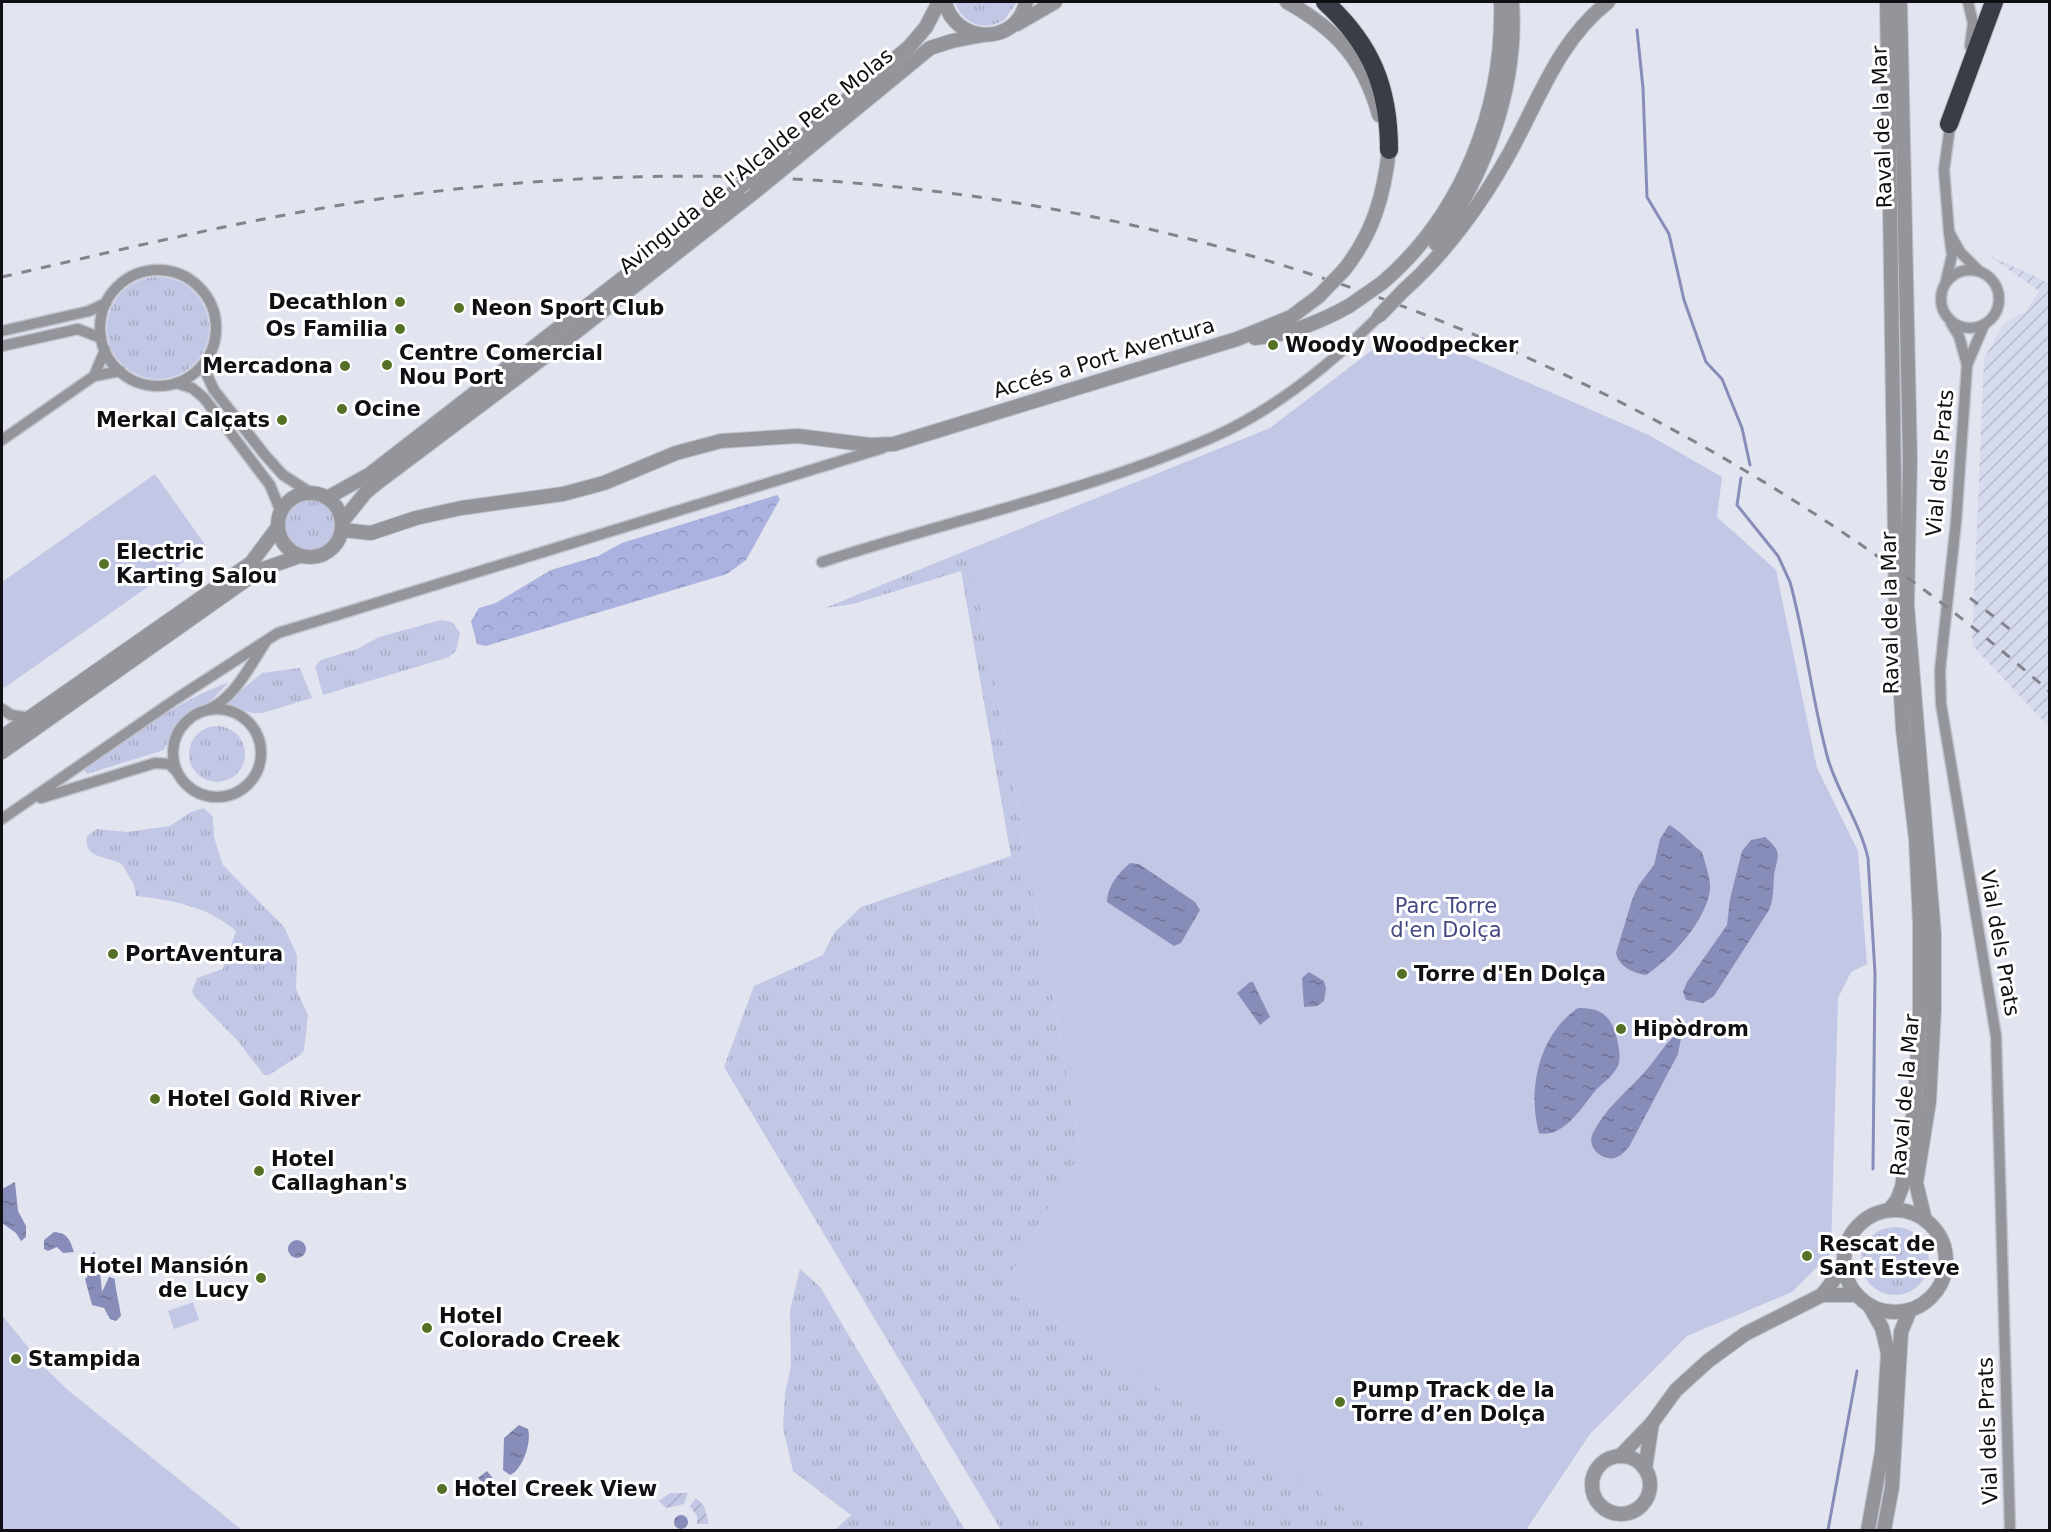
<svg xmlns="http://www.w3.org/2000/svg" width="2051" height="1532" font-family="'DejaVu Sans',sans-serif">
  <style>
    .industrial { fill: url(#industrial-furrows) }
    .grass { fill: url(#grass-tufts) }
    .forest { fill: url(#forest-crowns) }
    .park { fill: #c2c7e5 }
    .garden { fill: url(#garden-furrows) }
    .water { fill: url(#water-ripples) }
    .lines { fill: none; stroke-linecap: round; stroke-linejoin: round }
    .stream { stroke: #878db8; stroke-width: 3 }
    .minor-casing { stroke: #c0c2cd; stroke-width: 13 }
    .tertiary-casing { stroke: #c0c2cd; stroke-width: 16 }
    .motorway-casing { stroke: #c0c2cd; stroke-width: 20 }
    .minor { stroke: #94959a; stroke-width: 10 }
    .tertiary { stroke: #94959a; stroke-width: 14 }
    .motorway { stroke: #3b3d46; stroke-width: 18 }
    .rail { stroke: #82838c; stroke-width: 3; stroke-dasharray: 10 10; stroke-linecap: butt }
    .tertiary-bridge-casing { stroke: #c0c2cd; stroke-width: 16; stroke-linecap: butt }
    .tertiary-bridge { stroke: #94959a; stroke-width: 14 }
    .poi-dot { fill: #547126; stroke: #fff; stroke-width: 2 }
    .labels { text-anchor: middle; stroke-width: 6; stroke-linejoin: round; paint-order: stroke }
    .street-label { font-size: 21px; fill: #101014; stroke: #fff }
    .poi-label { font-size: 21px; font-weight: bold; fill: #101014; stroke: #fff; text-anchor: start }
    .park-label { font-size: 21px; fill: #434982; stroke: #fff }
  </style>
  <defs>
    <pattern id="industrial-furrows" width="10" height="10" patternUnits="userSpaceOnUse" patternTransform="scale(1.5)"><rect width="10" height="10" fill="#d6daed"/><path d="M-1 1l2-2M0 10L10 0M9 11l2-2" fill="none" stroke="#b7baca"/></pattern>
    <pattern id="grass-tufts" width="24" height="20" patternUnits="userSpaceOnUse" patternTransform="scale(1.5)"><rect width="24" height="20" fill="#c2c7e5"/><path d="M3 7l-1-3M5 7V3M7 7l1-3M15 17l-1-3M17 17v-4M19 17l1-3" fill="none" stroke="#a6aac4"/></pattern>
    <pattern id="forest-crowns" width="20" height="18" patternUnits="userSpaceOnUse" patternTransform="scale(1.5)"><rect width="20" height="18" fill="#abb2df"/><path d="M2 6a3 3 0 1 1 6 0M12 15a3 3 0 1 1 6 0" fill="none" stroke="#9298be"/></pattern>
    <pattern id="garden-furrows" width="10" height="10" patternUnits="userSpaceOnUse" patternTransform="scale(1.5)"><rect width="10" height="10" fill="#c2c7e5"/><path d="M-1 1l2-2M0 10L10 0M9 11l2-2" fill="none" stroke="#a6aac4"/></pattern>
    <pattern id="water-ripples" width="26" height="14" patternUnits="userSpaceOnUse" patternTransform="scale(1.5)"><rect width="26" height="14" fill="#878db8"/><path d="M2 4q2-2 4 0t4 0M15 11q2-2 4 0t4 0" fill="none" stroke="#6d7294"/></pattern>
  </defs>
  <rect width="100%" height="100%" fill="#e2e4f0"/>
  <!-- industrial -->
  <polygon class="industrial" points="1988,255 2049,283 2049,727 1972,645 1984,359 2004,323 2025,312 2039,291"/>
  <!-- grass -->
  <g class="grass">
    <path d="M955,2h62l-13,18c-20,12 -42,4 -49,-18z"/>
    <circle cx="158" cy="328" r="51"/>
    <circle cx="310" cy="525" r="25"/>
    <polygon points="970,549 1081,1151 1003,1288 1379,1530 1001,1530 724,1067 754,986 823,955 834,933 861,907 1011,856 961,571 853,604 825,608"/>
    <polygon points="441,620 452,622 460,633 456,651 449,657 323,695 315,666 321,660 357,649 379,637"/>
    <polygon points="300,668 312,698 262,713 252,713 225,704 262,673"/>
    <path d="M229,682l-21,22 -18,7 -8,6 -8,9 -10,24 -77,24 -3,-4c47,-33 91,-68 145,-88z"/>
    <circle cx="217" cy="754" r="28"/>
    <path d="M204,808l9,9 1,20 9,28 61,62 13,28 -1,34 12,26 -4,35 -4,5 -31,20h-5l-27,-35 -43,-44 -2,-5 5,-13 26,-9 13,-38c-29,-25 -64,-31 -100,-35l-2,-11 -12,-21c-15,-8 -39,-5 -35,-28l10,-7 30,3 43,-6 21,-14z"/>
    <circle cx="1895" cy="1261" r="34"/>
    <polygon points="800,1269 820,1287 965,1530 835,1530 851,1515 793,1471 783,1428 785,1393 791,1366 790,1310"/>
  </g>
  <!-- forest -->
  <polygon class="forest" points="777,495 780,499 746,560 727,574 486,646 477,644 471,621 479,608 496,603 551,570 598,556 622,543"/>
  <!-- park -->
  <g class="park">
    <polygon points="1423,337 1649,435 1722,477 1717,517 1776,570 1817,768 1858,851 1867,964 1851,972 1838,998 1831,1253 1792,1292 1687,1336 1590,1434 1526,1530 1379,1530 1003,1288 1081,1151 970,549 1270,428 1384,341"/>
    <polygon points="155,474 206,546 4,688 2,684 2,582"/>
    <polygon points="193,1302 199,1320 174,1329 168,1311"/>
    <polygon points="2,1315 44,1367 69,1391 242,1530 2,1530"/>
  </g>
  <!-- garden -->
  <g class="garden">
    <polygon points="670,1493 688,1493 684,1504 666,1508 659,1501"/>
    <polygon points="696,1498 704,1506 709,1524 697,1524 697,1516 690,1506"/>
  </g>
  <!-- water -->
  <g class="water">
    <path d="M1669,825c13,7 21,18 33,27 3,11 9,27 8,38 -4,31 -39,69 -64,85 -13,-2 -27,-8 -30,-22l16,-53 6,-14 16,-21 6,-26z"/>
    <path d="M1765,837c19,16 12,19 9,39 -1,13 0,22 -5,34l-55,86 -11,7 -17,-3 -3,-8 4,-10 40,-57 3,-26 12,-48 9,-11z"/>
    <path d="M1130,863l9,1 56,38 5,8 -19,33 -7,3 -67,-44c0,-16 12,-29 23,-39z"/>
    <polygon points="1309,972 1324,981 1326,988 1324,1001 1317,1006 1304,1007 1302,978"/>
    <polygon points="1250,982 1253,982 1270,1017 1260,1025 1237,993"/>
    <path d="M1578,1008c26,-1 35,11 40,35 1,8 3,15 0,23 -5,10 -14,16 -22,24 -13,15 -32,49 -57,43 -12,-43 0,-99 39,-125z"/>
    <path d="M1673,1037l8,1 -3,16 -49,93c-4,4 -8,9 -14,11 -14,3 -29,-12 -22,-25 11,-23 31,-39 48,-57 12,-12 20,-27 32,-39z"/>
    <polygon points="15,1182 18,1211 26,1226 26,1237 21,1241 16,1233 2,1223 2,1189"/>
    <path d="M54,1232c14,1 16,8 20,20l-11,1 -6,-6 -9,4 -4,-2v-9z"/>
    <circle cx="297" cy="1249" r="9"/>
    <path d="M94,1251l5,10 3,31 7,-15 6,2c-1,3 6,33 6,37l-5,5 -6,-2 -6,-11 -12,-3 -7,-26 3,-3 -6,-6z"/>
    <path d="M519,1425l9,4c4,14 -6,41 -18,46l-7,-5 1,-32z"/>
    <polygon points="487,1471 497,1483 493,1487 487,1487 478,1478"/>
    <circle cx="681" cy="1522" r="7"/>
  </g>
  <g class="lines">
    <!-- stream -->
    <g class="stream">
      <polyline points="1637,30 1643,88 1647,197 1669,234 1684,300 1706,362 1722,379 1742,428 1750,465"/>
      <path d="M1741,478l-4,27 41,51 12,26c16,58 22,119 38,177 10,34 32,64 40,99l7,115 -2,196"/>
      <polyline points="1828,1530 1857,1371"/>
    </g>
    <!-- minor casing -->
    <g class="minor-casing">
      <g id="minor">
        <polyline points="1968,2 1973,23 1970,46"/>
        <polyline points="1949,232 1944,170 1951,119"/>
        <circle cx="1970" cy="299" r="29"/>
        <circle cx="158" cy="328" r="58"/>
        <polyline points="1946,281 1952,255 1949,232 1960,252 1979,271"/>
        <polyline points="1951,323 1959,336 1967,365 1984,325"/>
        <polyline points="2,331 89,311 106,303"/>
        <polyline points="2,346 78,329 101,338"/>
        <polyline points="206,361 206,373 214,390 265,455 283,475 311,493"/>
        <polyline points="1967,365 1956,522 1940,670 1941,704 1996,1036 2010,1530"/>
        <polyline points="94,376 105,350"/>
        <polyline points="176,383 192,388 204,398 270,485 281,512"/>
        <polyline points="2,440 94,376 120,371"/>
        <path d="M822,562c129,-42 264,-70 389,-124 64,-28 120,-74 168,-122"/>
        <polyline points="2,709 11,715 31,718"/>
        <circle cx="217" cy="753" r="44"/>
        <path d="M207,710c27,-11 43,-44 58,-67"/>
        <polyline points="41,798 155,763 169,764 177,772"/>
        <polyline points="2,819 176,699 278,633 883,448"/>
      </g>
    </g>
    <!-- tertiary casing -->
    <g class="tertiary-casing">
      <g id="tertiary">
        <path d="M945,2c10,43 72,44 81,0"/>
        <path d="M1287,2c49,27 77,58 92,113"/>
        <polyline points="1887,2 1896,609 1903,730 1916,839 1920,925 1920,1010 1915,1102 1902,1187 1897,1200 1889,1210"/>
        <polyline points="1900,2 1910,460 1907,605 1934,934 1934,1009 1929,1102 1916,1183 1925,1220"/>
        <polyline points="1017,24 1055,2"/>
        <polyline points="781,155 910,46 926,27 939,2"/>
        <polyline points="796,158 930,48 952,41 983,35"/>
        <path d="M1436,244c49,-70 82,-156 76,-242"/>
        <path d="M1344,270c29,-36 40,-75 45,-120l-2,-8"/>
        <path d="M1382,283c81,-69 122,-176 119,-281"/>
        <path d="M1403,291c42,-37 79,-88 106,-137 30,-54 49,-113 99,-152"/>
        <path d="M1255,338c33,-3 65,-16 94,-32"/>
        <circle cx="310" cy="525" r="32"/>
        <polyline points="327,498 370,474 739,188"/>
        <polyline points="342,522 366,492 377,483 530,368 757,190"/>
        <polyline points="342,530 371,533 416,518 461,508 563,494 604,483 676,453 721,441 798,436 870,445 894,444 1237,339 1291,317 1319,296"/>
        <polyline points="2,737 251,563 278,527"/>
        <polyline points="2,752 260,570 300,556"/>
        <circle cx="1895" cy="1261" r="51"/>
        <polyline points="1822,1295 1844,1267"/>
        <circle cx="1621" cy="1485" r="29"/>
        <polyline points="1620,1456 1652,1423 1676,1390 1708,1361 1745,1334 1822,1295 1857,1295"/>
        <polyline points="1645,1469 1652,1423"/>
        <polyline points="1868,1530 1882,1452 1888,1353 1882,1328 1869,1305"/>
        <polyline points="1884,1530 1892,1487 1901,1332 1910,1310"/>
      </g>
    </g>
    <!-- motorway casing -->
    <g class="motorway-casing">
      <g id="motorway">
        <path d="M1325,2c46,42 64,85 64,148"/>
        <polyline points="1949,124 1994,2"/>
      </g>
    </g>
    <!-- minor -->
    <use href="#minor" class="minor"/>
    <!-- tertiary -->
    <use href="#tertiary" class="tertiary"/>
    <!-- motorway -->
    <use href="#motorway" class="motorway"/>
    <!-- rail -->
    <g class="rail">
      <path d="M2,277c160,-37 320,-76 484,-91 175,-17 351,-12 525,16 375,59 754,238 1039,490"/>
      <polyline points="1970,598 2016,634"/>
    </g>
    <!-- tertiary-bridge casing -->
    <g class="tertiary-bridge-casing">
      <g id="tertiary-bridge">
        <polyline points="739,188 781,155"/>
        <polyline points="757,190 796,158"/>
        <polyline points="1319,296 1344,270"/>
        <polyline points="1349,306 1382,283"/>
        <polyline points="1379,316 1403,291"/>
      </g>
    </g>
    <!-- tertiary-bridge -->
    <use href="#tertiary-bridge" class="tertiary-bridge"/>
  </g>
  <!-- markers -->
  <g class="poi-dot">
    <circle cx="400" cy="302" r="6"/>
    <circle cx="459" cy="308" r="6"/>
    <circle cx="400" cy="329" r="6"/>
    <circle cx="1273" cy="345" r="6"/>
    <circle cx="387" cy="365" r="6"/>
    <circle cx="345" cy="366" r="6"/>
    <circle cx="342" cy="409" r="6"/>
    <circle cx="282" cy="420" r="6"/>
    <circle cx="104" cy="564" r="6"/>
    <circle cx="113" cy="954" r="6"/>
    <circle cx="1402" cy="974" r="6"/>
    <circle cx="1621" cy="1029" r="6"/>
    <circle cx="155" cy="1099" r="6"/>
    <circle cx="259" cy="1171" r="6"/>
    <circle cx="1807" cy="1256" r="6"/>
    <circle cx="261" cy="1278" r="6"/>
    <circle cx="427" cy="1328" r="6"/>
    <circle cx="16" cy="1359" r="6"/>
    <circle cx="1340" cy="1402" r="6"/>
    <circle cx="442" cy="1489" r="6"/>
  </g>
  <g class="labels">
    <!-- street labels -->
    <g class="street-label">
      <text transform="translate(1882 127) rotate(-92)" y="7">Raval de la Mar</text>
      <text transform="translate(756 161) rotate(-39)" y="7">Avinguda de l'Alcalde Pere Molas</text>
      <text transform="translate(1104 358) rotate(-17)" y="7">Accés a Port Aventura</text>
      <text transform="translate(1940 463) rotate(-85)" y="7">Vial dels Prats</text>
      <text transform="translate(1890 613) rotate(-91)" y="7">Raval de la Mar</text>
      <text transform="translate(2000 943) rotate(80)" y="7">Vial dels Prats</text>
      <text transform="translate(1905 1095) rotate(-85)" y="7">Raval de la Mar</text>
      <text transform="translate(1988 1431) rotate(-92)" y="7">Vial dels Prats</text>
    </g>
    <!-- poi labels -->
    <g class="poi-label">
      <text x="388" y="309" text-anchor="end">Decathlon</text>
      <text x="471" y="315">Neon Sport Club</text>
      <text x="388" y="336" text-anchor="end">Os Familia</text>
      <text x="1285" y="352">Woody Woodpecker</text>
      <text x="399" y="360">Centre Comercial<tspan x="399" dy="24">Nou Port</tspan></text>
      <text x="333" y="373" text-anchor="end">Mercadona</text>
      <text x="354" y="416">Ocine</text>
      <text x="270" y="427" text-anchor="end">Merkal Calçats</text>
      <text x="116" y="559">Electric<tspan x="116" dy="24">Karting Salou</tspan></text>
      <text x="125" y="961">PortAventura</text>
      <text x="1414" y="981">Torre d'En Dolça</text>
      <text x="1633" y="1036">Hipòdrom</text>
      <text x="167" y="1106">Hotel Gold River</text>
      <text x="271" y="1166">Hotel<tspan x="271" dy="24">Callaghan's</tspan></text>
      <text x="1819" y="1251">Rescat de<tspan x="1819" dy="24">Sant Esteve</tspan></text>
      <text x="249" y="1273" text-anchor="end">Hotel Mansión<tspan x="249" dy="24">de Lucy</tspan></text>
      <text x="439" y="1323">Hotel<tspan x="439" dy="24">Colorado Creek</tspan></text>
      <text x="28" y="1366">Stampida</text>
      <text x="1352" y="1397">Pump Track de la<tspan x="1352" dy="24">Torre d’en Dolça</tspan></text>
      <text x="454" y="1496">Hotel Creek View</text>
    </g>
    <!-- park labels -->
    <g class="park-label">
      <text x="1446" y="913">Parc Torre<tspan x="1446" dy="24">d'en Dolça</tspan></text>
    </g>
  </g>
  <!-- border -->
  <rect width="2051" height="1532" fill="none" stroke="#101014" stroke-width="6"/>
</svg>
